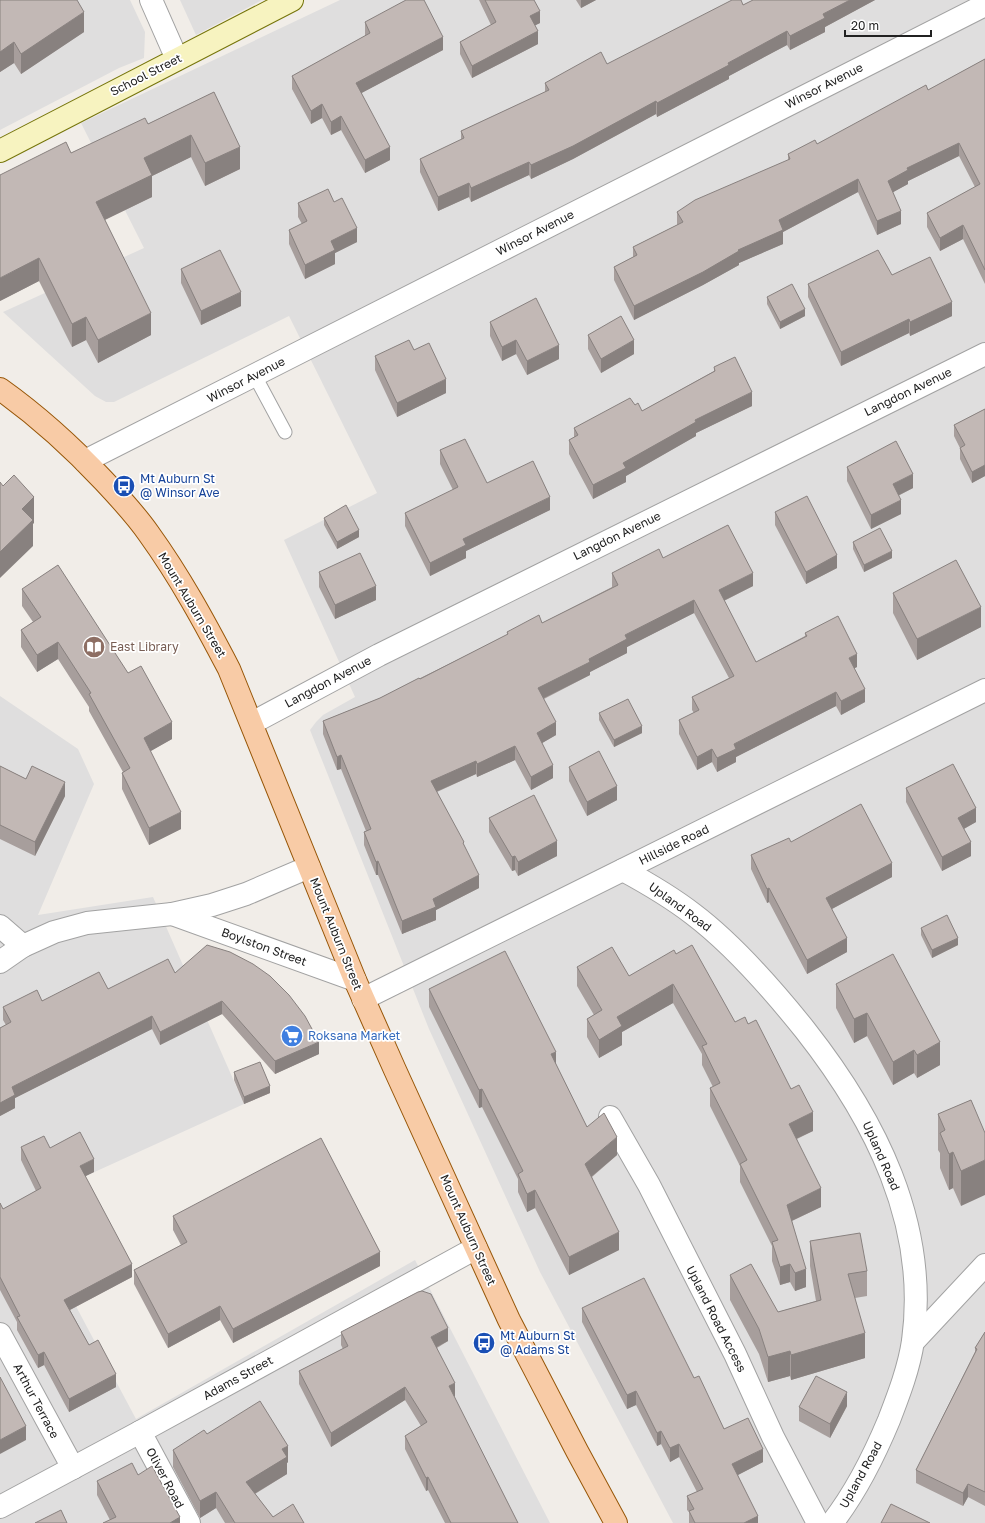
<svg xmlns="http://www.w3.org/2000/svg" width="985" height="1523" font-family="'Golos Text',sans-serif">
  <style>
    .residential { fill: #dfdede }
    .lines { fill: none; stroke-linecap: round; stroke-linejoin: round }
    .lane-casing { stroke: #a2a2a2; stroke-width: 15 }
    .street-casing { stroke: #a2a2a2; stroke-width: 24 }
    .secondary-casing { stroke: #76750a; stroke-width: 24 }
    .primary-casing { stroke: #975607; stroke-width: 24 }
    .lane { stroke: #fff; stroke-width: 13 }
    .street { stroke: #fff; stroke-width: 22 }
    .secondary { stroke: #f7f3c0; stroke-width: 22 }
    .primary { stroke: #f8cba6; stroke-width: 22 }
    .wall { fill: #a79e9c }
    .shaded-wall { fill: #88817f }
    .building { fill: #c2b8b5; stroke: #88817f }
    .labels { text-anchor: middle; stroke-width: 3.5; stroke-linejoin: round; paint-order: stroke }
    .street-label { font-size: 12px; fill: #212121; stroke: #fff }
    .transit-label { font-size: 12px; fill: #164399; stroke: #fff; text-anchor: start }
    .education-label { font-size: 12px; fill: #785e54; stroke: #fff; text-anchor: start }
    .shop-label { font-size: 12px; fill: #366cbe; stroke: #fff; text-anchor: start }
  </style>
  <rect width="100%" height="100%" fill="#f1ede8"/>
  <!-- residential -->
  <g class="residential">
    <polygon points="0,0 130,0 145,32 144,58 119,68 0,130"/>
    <polygon points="180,0 262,0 196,35"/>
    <polygon points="340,0 985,0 985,1523 673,1523 540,1272 429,1029 310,730 316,722 323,715 355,697 284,540 377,493 289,316 114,402 106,402 95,396 3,312 144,248 81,123"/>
    <polygon points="0,696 78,749 94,784 38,915 153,897 244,1104 22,1205 136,1419 415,1260 550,1523 0,1523"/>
  </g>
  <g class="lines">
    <!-- lane casing -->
    <g class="lane-casing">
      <polyline id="lane" points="255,376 285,432"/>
    </g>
    <!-- street casing -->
    <g class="street-casing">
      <g id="street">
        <polyline points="151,0 177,59"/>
        <polyline points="85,461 985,5"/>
        <polyline points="252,723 379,655 985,354"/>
        <path d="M623,870c24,13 48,27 70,44 41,31 80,76 112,116 70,89 124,194 108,311 -4,27 -14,53 -24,79 -15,36 -33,72 -57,103"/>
        <polyline points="172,914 355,980"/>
        <polyline points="0,926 23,946"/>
        <polyline points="0,962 23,946 54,932 87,923 172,914 212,905 246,894 309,867"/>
        <polyline points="363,999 985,690"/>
        <polyline points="610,1117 649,1185 735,1354 773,1437 818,1523"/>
        <polyline points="0,1334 73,1468"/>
        <polyline points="913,1342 985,1265"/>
        <polyline points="140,1432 189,1523"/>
        <polyline points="0,1507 140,1432 476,1248"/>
      </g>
    </g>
    <!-- secondary casing -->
    <g class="secondary-casing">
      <polyline id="secondary" points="0,151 292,0"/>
    </g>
    <!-- primary casing -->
    <g class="primary-casing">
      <path id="primary" d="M0,389c38,27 72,58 104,92 16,17 32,34 45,53 31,43 56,89 80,135l126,311 40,90 114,250 68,131 39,72"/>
    </g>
    <!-- lane -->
    <use href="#lane" class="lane"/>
    <!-- street -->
    <use href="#street" class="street"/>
    <!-- secondary -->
    <use href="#secondary" class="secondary"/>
    <!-- primary -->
    <use href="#primary" class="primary"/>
  </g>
  <!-- wall -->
  <g class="wall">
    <polygon points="0,0 84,32 21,74 14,63 0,72"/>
    <polygon points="479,0 534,0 540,23 535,25 538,44 472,78 460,54 460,42 491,25"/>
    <polygon points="576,0 596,0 581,8"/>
    <polygon points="753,0 875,0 825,27 825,32 790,50 787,45 729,76 729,79 657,117 656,114 573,159 531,179 529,175 471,202 469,197 438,211 420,172 420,159 461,140 461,131 545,92 545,83 607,64 743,5"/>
    <polygon points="365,22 443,50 361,93 390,160 365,173 341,130 331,135 322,118 311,124 292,89 292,76 365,36"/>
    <polygon points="985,59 985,284 963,239 940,251 927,227 927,213 975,187 959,156 908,181 908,184 893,192 901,224 877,235 858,192 783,232 783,244 739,263 739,265 703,285 634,320 614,280 614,267 633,257 633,247 677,225 677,212 788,161 788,154 817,144 928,90"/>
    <polygon points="214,92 240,169 205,186 191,157 152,176 152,197 105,220 151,335 98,363 86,340 72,347 39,281 0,301 71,153 148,124"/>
    <polygon points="334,202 357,242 335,253 335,264 305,279 289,244 289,230 302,224 298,217 298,203"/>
    <polygon points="181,269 241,306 201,325 181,283"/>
    <polygon points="892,275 952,316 910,336 909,333 841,366 808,297 808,284"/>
    <polygon points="767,297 805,316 780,329 767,304"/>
    <polygon points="490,322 559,359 527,375 516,354 502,361 490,336"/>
    <polygon points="588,335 634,354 601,373 588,349"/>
    <polygon points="414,350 446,393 397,417 375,370 375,356"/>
    <polygon points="714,367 752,406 696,433 696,436 626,476 626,482 593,499 569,454 569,440 574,437 574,428 635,405 642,411 714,371"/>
    <polygon points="985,409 985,476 972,483 960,459 960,448 954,436 954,425"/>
    <polygon points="440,450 487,483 550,510 466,551 466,558 430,576 405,526 405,513 453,490 440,464"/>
    <polygon points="847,467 913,488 898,496 901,514 871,529 847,481"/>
    <polygon points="775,512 837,568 806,584 775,525"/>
    <polygon points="324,518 359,537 337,549 324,525"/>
    <polygon points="853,542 892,558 864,572 853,549"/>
    <polygon points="663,558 753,586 724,601 756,662 805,636 805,633 857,667 854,668 865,702 841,715 836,706 736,757 736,762 717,772 712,762 697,770 679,734 679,720 694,713 692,710 692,697 729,678 694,613 627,647 627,653 590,672 590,675 544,699 556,735 542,743 553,778 531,790 515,760 477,777 476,774 437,792 464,845 479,888 436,910 436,920 402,934 378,875 376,875 364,845 364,832 366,831 341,769 337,770 323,734 323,721 380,698 507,635 507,632 542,623 612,587 612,573"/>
    <polygon points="319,572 376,600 335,619 319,587"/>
    <polygon points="22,589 172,739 150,751 181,829 149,845 122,789 122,773 123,772 89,711 89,707 58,659 37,672 21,647 21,630 33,622 22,606"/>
    <polygon points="893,593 981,627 917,660 893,613"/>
    <polygon points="599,713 642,733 614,747 599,720"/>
    <polygon points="0,766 26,779 65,796 35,856 0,839"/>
    <polygon points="569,767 617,800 587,816 569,781"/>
    <polygon points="906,788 976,822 964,829 971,856 942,871 906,802"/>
    <polygon points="489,818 557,856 518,876 515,870 512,871 489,832"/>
    <polygon points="791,842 892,877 832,909 847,952 807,974 769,902 767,903 751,869 751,855"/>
    <polygon points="921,928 958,945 932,958 921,935"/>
    <polygon points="676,954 735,1022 748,1024 791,1089 813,1131 797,1139 821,1207 792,1221 806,1287 795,1291 790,1282 780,1285 772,1261 772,1246 740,1182 740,1166 710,1106 710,1088 713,1087 702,1065 702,1054 673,1003 622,1032 622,1045 599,1058 587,1037 587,1019 594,1015 577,986 577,967 629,976"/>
    <polygon points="175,973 319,1054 275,1074 222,1014 160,1045 152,1029 15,1098 15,1108 0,1116 0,1028 6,1025 3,1020 3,1007 108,989"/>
    <polygon points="836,984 940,1065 917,1078 914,1073 893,1085 867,1036 854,1043 836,1008"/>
    <polygon points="429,989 556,1065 587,1127 617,1155 592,1177 619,1250 569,1275 535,1208 527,1212 518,1192 518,1179 482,1107 479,1108 429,1007"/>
    <polygon points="234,1072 270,1093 244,1104 234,1080"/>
    <polygon points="971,1100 961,1206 953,1188 949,1190 940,1168 940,1153 938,1150 938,1114"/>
    <polygon points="21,1147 50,1148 94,1172 85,1176 132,1277 70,1310 89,1345 116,1387 69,1412 44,1365 38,1368 17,1330 17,1322 0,1290 0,1203 3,1209 36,1191 21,1160"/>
    <polygon points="173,1216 380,1266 233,1343 220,1320 168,1348 134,1284 134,1270 181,1245 173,1230"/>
    <polygon points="810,1241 867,1271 867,1296 855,1298 865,1358 791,1380 790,1376 768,1382 759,1354 730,1300 730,1275 778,1312 816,1301 810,1266"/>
    <polygon points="582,1308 694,1378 724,1429 763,1462 738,1475 758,1523 689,1523 689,1512 687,1510 687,1496 697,1492 679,1457 670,1462 661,1444 657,1446 636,1405 627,1409 582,1322"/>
    <polygon points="341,1332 448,1341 437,1348 455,1396 454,1397 518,1523 445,1523 428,1490 426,1491 405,1449 405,1436 421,1426 405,1400 331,1447 299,1384 299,1371 343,1349 341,1345"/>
    <polygon points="985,1332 985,1506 968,1497 963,1506 916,1483 916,1470 975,1352 975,1348"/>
    <polygon points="847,1406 830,1438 799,1421 799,1407"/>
    <polygon points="207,1434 288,1462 287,1463 287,1474 255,1494 273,1517 304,1523 225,1523 216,1508 200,1518 173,1467 173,1450"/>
    <polygon points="138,1475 180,1523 110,1520 97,1495 97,1481"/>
  </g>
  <!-- shaded-wall -->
  <g class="shaded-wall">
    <polygon points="581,0 596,0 581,8"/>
    <polygon points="850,0 875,0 825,27 825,32 790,50 790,36 823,14"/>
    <polygon points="540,11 540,23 530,28 530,16"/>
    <polygon points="84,12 84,32 21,74 21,54"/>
    <polygon points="538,31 538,44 472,78 472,66"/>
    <polygon points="787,31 787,45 729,76 729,79 657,117 657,103 728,63"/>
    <polygon points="443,37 443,50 356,96 356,83"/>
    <polygon points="14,42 14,63 0,72 0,52"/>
    <polygon points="656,101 656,114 573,159 531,179 531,165"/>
    <polygon points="322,104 322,118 311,124 311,111"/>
    <polygon points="341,116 341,130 331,135 331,122"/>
    <polygon points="191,135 191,157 152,176 152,197 96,224 96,202 144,158"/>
    <polygon points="959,143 959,156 908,181 908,184 888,195 888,181 907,168"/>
    <polygon points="240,147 240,169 205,186 205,163"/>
    <polygon points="390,147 390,160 365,173 365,160"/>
    <polygon points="529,162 529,175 471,202 471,188"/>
    <polygon points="858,179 858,192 783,232 783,244 739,263 739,265 703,285 634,320 634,306 738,250 779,220"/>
    <polygon points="469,183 469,197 438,211 438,197"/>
    <polygon points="901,211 901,224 877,235 877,221"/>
    <polygon points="963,225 963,239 940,251 940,238"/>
    <polygon points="357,228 357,242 335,253 335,264 305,279 305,265 331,241"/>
    <polygon points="39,258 39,281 0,301 0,278"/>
    <polygon points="241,292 241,306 201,325 201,311"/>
    <polygon points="952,302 952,316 910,336 910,322"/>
    <polygon points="805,309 805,316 780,329 780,322"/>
    <polygon points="151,313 151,335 98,363 98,340"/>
    <polygon points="86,317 86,340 72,347 72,324"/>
    <polygon points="909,319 909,333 841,366 841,352"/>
    <polygon points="516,340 516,354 502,361 502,347"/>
    <polygon points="634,340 634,354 601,373 601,359"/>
    <polygon points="559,345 559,359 527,375 527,361"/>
    <polygon points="446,379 446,393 397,417 397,403"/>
    <polygon points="752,392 752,406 696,433 696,436 626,476 626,482 593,499 593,485 623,463 695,420"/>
    <polygon points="985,465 985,476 972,483 972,472"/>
    <polygon points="913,474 913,488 893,498 893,484"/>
    <polygon points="34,497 34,523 33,524 33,546 0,578 0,552 22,509"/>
    <polygon points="550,497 550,510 466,551 466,558 430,576 430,563 463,539"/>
    <polygon points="901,500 901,514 871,529 871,515"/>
    <polygon points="359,530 359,537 337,549 337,542"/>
    <polygon points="892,551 892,558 864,572 864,565"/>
    <polygon points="837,555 837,568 806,584 806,572"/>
    <polygon points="753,573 753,586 719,603 719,590"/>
    <polygon points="376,586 376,600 335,619 335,605"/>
    <polygon points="694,600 694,613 627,647 627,653 590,672 590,675 538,701 538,688 589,659 625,635"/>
    <polygon points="981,607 981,627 917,660 917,639"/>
    <polygon points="58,642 58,659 37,672 37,655"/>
    <polygon points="857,654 857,667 849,671 849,658"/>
    <polygon points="865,689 865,702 841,715 841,701"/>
    <polygon points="836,692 836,706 736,757 736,762 717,772 717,758 734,744"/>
    <polygon points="172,722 172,739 144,755 144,738"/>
    <polygon points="556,722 556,735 537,746 537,733"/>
    <polygon points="642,726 642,733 614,747 614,740"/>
    <polygon points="515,746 515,760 477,777 477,764"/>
    <polygon points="712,749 712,762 697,770 697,757"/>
    <polygon points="341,755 341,769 337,770 337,757"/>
    <polygon points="476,761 476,774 431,794 431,781"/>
    <polygon points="553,765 553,778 531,790 531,777"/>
    <polygon points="65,782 65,796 35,856 35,842"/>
    <polygon points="617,786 617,800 587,816 587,802"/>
    <polygon points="976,808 976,822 958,832 958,818"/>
    <polygon points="181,812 181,829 149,845 149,828"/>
    <polygon points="557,841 557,856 518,876 518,862"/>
    <polygon points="971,842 971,856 942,871 942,857"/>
    <polygon points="515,856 515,870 512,871 512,857"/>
    <polygon points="378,861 378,875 376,875 376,862"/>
    <polygon points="892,863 892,877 826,912 826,898"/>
    <polygon points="479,875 479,888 436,910 436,920 402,934 402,921 433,899"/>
    <polygon points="769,888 769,902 767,903 767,889"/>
    <polygon points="847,938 847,952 807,974 807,960"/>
    <polygon points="958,938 958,945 932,958 932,950"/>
    <polygon points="673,984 673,1003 622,1032 622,1045 599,1058 599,1040 617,1017"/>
    <polygon points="222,1001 222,1014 160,1045 160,1032"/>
    <polygon points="867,1013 867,1036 854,1043 854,1019"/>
    <polygon points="152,1016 152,1029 15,1098 15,1108 0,1116 0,1103 12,1087"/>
    <polygon points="319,1042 319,1054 275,1074 275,1061"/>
    <polygon points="940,1042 940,1065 917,1078 917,1055"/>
    <polygon points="914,1050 914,1073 893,1085 893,1062"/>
    <polygon points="556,1052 556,1070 551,1054"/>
    <polygon points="270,1086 270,1093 244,1104 244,1097"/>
    <polygon points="482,1089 482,1107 479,1108 479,1090"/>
    <polygon points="813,1112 813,1131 789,1142 789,1124"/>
    <polygon points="617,1137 617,1155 585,1182 585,1164"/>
    <polygon points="953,1152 953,1188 949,1190 949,1154"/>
    <polygon points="94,1159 94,1172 80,1179 80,1166"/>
    <polygon points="985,1160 985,1195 961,1206 961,1171"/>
    <polygon points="821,1188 821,1207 787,1223 787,1205"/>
    <polygon points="535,1190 535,1208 527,1212 527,1194"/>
    <polygon points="619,1232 619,1250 569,1275 569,1257"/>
    <polygon points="380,1252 380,1266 233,1343 233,1329"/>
    <polygon points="132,1264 132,1277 64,1313 64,1300"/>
    <polygon points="790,1264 790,1282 780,1285 780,1267"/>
    <polygon points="806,1269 806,1287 795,1291 795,1273"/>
    <polygon points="220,1306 220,1320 168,1348 168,1334"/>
    <polygon points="448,1328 448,1341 431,1350 431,1337"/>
    <polygon points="865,1333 865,1358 791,1380 791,1355"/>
    <polygon points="790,1351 790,1376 768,1382 768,1357"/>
    <polygon points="44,1352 44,1365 38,1368 38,1355"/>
    <polygon points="116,1374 116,1387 69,1412 69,1399"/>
    <polygon points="455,1383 455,1396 449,1399 449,1386"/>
    <polygon points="405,1387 405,1400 331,1447 331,1433"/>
    <polygon points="636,1391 636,1405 627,1409 627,1395"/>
    <polygon points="847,1392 847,1406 830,1438 830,1424"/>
    <polygon points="26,1426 26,1440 0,1454 0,1440"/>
    <polygon points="661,1431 661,1444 657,1446 657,1433"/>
    <polygon points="679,1444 679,1457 670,1462 670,1448"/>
    <polygon points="288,1446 288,1462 287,1463 287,1474 246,1499 246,1482 282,1449"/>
    <polygon points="763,1449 763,1462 732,1478 732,1464"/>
    <polygon points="428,1477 428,1490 426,1491 426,1478"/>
    <polygon points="968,1484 968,1497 963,1506 963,1493"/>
    <polygon points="216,1492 216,1508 200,1518 200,1501"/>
    <polygon points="758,1516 758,1523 744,1523"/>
    <polygon points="180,1517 180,1523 170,1523"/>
  </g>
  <!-- building -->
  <g class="building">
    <polygon points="0,0 77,0 84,12 21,54 14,42 0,52"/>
    <polygon points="406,0 424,0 443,37 356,83 390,147 365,160 341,116 331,122 322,104 311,111 292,76 370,33 365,22"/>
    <polygon points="485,0 534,0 540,11 530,16 538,31 472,66 460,42 496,22"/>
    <polygon points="732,0 741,0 743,5 753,0 850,0 823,14 825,18 790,36 787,31 728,63 729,65 657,103 656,101 573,146 531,165 529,162 471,188 469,183 438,197 420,159 464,138 461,131 549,90 545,83 601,52 607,64"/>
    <polygon points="985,59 985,270 963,225 940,238 927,213 980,184 959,143 907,168 908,170 888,181 901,211 877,221 858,179 779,220 783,230 738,250 739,251 703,272 634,306 614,267 637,255 633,247 683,222 677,212 695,200 790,159 788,154 815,140 817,144 926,85 928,90"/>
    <polygon points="214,92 240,147 205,163 191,135 144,158 152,175 96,202 151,313 98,340 86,317 72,324 39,258 0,278 0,175 66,142 71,153 145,118 148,124"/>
    <polygon points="328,189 334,202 342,198 357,228 331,241 335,250 305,265 289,230 307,221 298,203"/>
    <polygon points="220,250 241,292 201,311 181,269"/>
    <polygon points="878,250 892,275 930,257 952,302 910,322 909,319 841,352 808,284"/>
    <polygon points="792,284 805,309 780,322 767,297"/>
    <polygon points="536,298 559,345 527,361 516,340 502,347 490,322"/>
    <polygon points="621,316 634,340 601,359 588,335"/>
    <polygon points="409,340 414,350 429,343 446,379 397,403 375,356"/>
    <polygon points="735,357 752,392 695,420 696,422 623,463 626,468 593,485 569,440 578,435 574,428 630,398 635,405 638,403 642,411 715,371 714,367"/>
    <polygon points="985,409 985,465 972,472 960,448 965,445 954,425"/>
    <polygon points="465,439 487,483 533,461 550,497 463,539 466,545 430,563 405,513 458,487 440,450"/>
    <polygon points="896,441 913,474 893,484 901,500 871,515 847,467"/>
    <polygon points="14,475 34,497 22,509 33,520 0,552 0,482 3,486"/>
    <polygon points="807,496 837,555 806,572 775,512"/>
    <polygon points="346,505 359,530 337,542 324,518"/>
    <polygon points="728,525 753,573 719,590 756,662 807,636 805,633 838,616 857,654 849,658 865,689 841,701 836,692 734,744 736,749 717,758 712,749 697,757 679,720 699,710 692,697 734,676 694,600 625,635 627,639 589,659 590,662 538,688 556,722 537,733 553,765 531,777 515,746 477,764 476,761 431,781 464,842 463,843 479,875 433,899 436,907 402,921 378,861 376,862 364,832 371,829 341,755 337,757 323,721 380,698 419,678 420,679 508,634 507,632 539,615 542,623 618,585 612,573 659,549 663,558"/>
    <polygon points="880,528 892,551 864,565 853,542"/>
    <polygon points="360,553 376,586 335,605 319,572"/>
    <polygon points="956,560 981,607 917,639 893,593"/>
    <polygon points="58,565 128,673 141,666 172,722 144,738 181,812 149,828 122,773 130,768 89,694 91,693 58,642 37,655 21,630 41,617 22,589"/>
    <polygon points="628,699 642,726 614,740 599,713"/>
    <polygon points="599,751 617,786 587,802 569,767"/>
    <polygon points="953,764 976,808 958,818 971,842 942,857 906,788"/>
    <polygon points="0,766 26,779 32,766 65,782 35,842 0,825"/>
    <polygon points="534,795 557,841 518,862 515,856 512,857 489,818"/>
    <polygon points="861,804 892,863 826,898 847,938 807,960 769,888 767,889 751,855 789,838 791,842"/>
    <polygon points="947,915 958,938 932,950 921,928"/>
    <polygon points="207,945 230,952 253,964 270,976 289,995 305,1016 319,1042 275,1061 222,1001 160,1032 152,1016 12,1087 15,1095 0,1103 0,1028 11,1022 3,1007 37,990 42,1001 99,972 108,989 168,959 175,973"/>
    <polygon points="692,945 735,1022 745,1017 748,1024 756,1020 791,1089 799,1085 813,1112 789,1124 821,1188 787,1205 806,1269 795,1273 790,1264 780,1267 772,1242 778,1240 740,1164 747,1160 710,1088 720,1083 702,1046 707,1044 673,984 617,1017 622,1026 599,1040 587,1019 602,1010 577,967 612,947 629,976 674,950 676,954"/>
    <polygon points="505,951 556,1052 551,1054 587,1127 604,1113 617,1137 585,1164 619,1232 569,1257 535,1190 527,1194 518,1174 523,1171 482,1089 479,1090 429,989"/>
    <polygon points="893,954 940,1042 917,1055 914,1050 893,1062 867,1013 854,1019 836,984"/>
    <polygon points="260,1062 270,1086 244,1097 234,1072"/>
    <polygon points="971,1100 985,1133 985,1160 961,1171 953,1152 949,1154 940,1133 945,1130 938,1114"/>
    <polygon points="80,1132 94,1159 80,1166 132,1264 64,1300 89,1345 98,1340 116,1374 69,1399 44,1352 38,1355 17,1317 20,1316 0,1277 0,1203 3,1209 41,1188 21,1147 44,1136 50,1148"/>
    <polygon points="321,1138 380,1252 233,1329 220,1306 168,1334 134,1270 187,1242 173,1216"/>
    <polygon points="860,1233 867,1271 848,1274 865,1333 791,1355 790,1351 768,1357 759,1329 730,1275 751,1264 778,1312 821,1300 810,1241"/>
    <polygon points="644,1278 694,1378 699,1376 724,1429 748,1418 763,1449 732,1464 758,1516 744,1523 695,1523 689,1511 694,1509 687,1496 703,1489 679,1444 670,1448 661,1431 657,1433 636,1391 627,1395 582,1308"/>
    <polygon points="422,1291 431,1294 448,1328 431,1337 455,1383 449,1386 518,1523 451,1523 428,1477 426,1478 405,1436 427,1422 405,1387 331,1433 299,1371 348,1346 341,1332 418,1292"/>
    <polygon points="985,1332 985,1492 968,1484 963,1493 916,1470 977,1349 975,1348"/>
    <polygon points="816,1376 847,1392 830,1424 799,1407"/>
    <polygon points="0,1377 26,1426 0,1440"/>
    <polygon points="260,1401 288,1446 282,1449 287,1457 246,1482 273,1517 293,1504 304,1523 235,1523 216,1492 200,1501 173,1450 204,1430 207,1434"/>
    <polygon points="132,1463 138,1475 152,1466 180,1517 170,1523 103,1523 116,1517 97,1481"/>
    <polygon points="891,1504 930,1523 881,1523"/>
    <polygon points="61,1510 67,1523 35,1523"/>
  </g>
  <!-- icons -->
  <defs>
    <g id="bus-disc" transform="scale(1.15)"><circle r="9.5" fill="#1a4fb4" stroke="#fff"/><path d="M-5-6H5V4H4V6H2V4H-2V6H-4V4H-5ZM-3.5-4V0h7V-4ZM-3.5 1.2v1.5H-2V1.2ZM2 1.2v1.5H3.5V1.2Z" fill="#fff"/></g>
    <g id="library-disc" transform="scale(1.15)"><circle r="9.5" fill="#8d6e63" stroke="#fff"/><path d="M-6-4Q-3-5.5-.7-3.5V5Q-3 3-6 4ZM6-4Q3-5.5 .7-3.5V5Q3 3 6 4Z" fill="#fff"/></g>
    <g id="supermarket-disc" transform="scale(1.15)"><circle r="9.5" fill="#3f7fe0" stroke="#fff"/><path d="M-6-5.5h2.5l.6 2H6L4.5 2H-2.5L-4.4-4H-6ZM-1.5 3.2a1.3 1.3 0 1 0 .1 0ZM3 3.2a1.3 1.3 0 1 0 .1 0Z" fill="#fff"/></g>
  </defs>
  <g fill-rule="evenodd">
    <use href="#bus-disc" x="124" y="486"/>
    <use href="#library-disc" x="94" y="647"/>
    <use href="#supermarket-disc" x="292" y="1036"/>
    <use href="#bus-disc" x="484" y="1343"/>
  </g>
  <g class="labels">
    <!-- street labels -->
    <g class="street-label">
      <text transform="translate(146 75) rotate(-27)" y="4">School Street</text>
      <text transform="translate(824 86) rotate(-27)" y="4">Winsor Avenue</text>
      <text transform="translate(535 233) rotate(-27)" y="4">Winsor Avenue</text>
      <text transform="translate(246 380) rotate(-27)" y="4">Winsor Avenue</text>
      <text transform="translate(908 392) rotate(-26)" y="4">Langdon Avenue</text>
      <text transform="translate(617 536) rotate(-26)" y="4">Langdon Avenue</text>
      <text transform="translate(192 605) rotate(59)" y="4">Mount Auburn Street</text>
      <text transform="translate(328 682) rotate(-28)" y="4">Langdon Avenue</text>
      <text transform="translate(674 845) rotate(-26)" y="4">Hillside Road</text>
      <text transform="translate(680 907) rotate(36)" y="4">Upland Road</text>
      <text transform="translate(336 934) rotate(68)" y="4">Mount Auburn Street</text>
      <text transform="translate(264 947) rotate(20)" y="4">Boylston Street</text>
      <text transform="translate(881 1156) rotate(66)" y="4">Upland Road</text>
      <text transform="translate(468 1230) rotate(66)" y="4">Mount Auburn Street</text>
      <text transform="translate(716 1319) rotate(63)" y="4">Upland Road Access</text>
      <text transform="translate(238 1378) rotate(-29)" y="4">Adams Street</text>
      <text transform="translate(36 1401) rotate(62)" y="4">Arthur Terrace</text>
      <text transform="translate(861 1475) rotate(-61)" y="4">Upland Road</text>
      <text transform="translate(165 1478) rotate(62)" y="4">Oliver Road</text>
    </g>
    <!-- transit labels -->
    <g class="transit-label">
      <text x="140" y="483">Mt Auburn St<tspan x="140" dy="14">@ Winsor Ave</tspan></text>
      <text x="500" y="1340">Mt Auburn St<tspan x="500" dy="14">@ Adams St</tspan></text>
    </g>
    <!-- education labels -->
    <g class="education-label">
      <text x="110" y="651">East Library</text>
    </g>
    <!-- shop labels -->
    <g class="shop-label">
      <text x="308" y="1040">Roksana Market</text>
    </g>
  </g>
  <!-- scale -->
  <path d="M845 30v6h86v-6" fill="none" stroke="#212121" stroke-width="2"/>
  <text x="851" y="30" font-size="12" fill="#212121" stroke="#ffffff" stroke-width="3" paint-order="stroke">20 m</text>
</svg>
